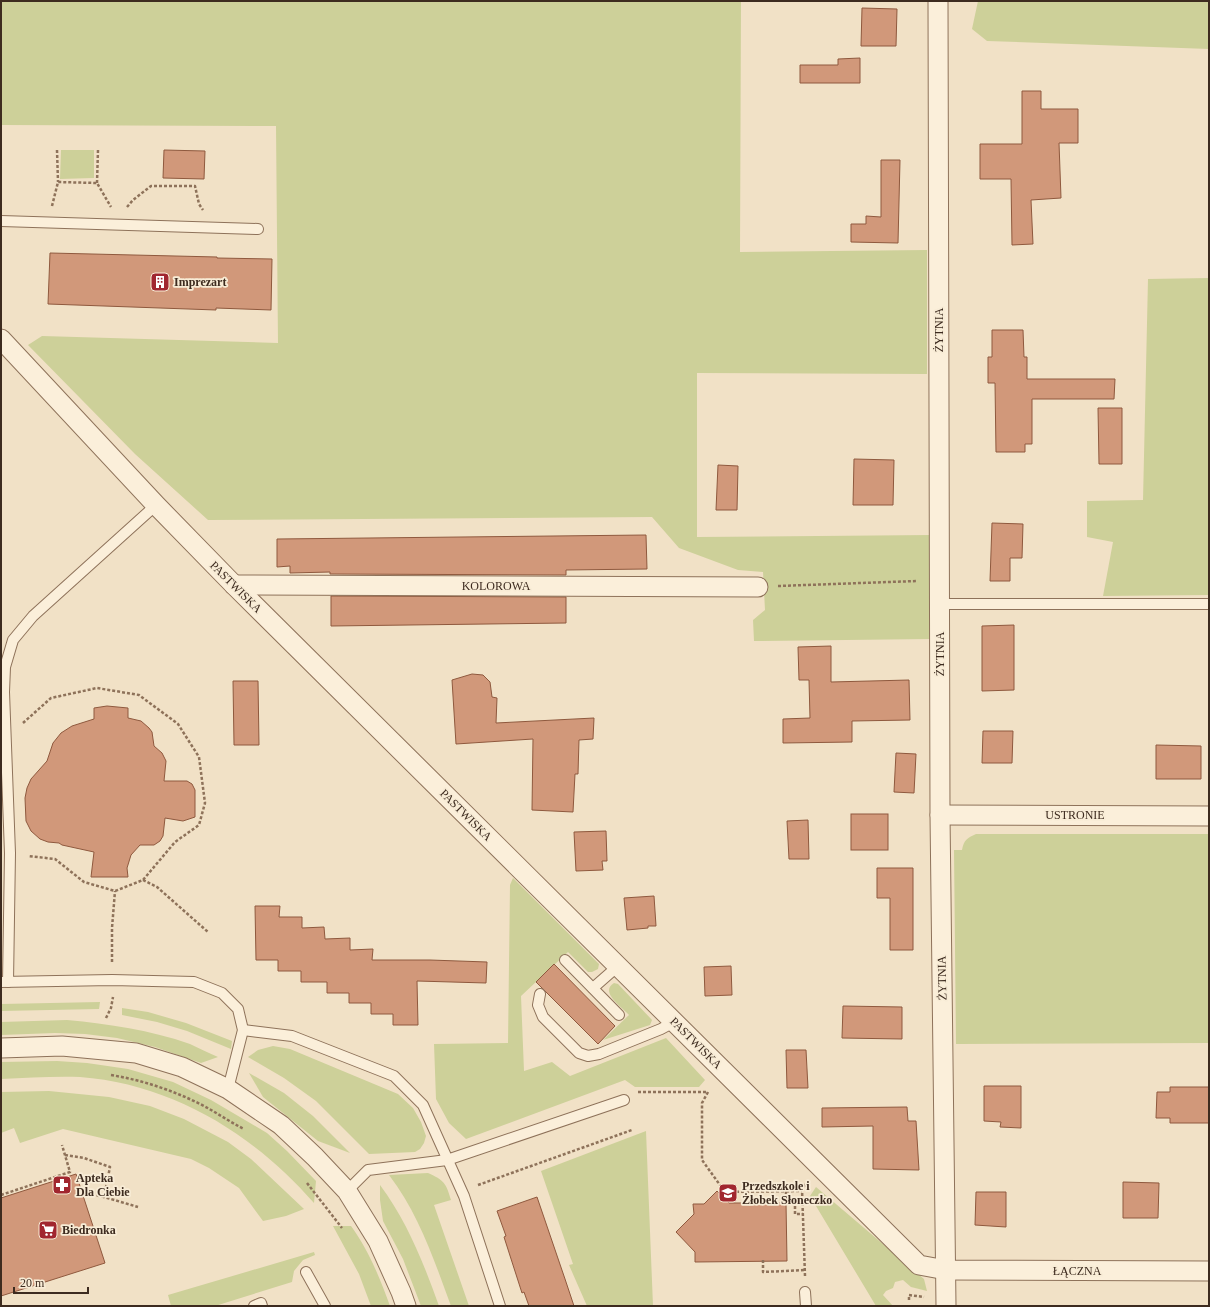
<svg xmlns="http://www.w3.org/2000/svg" width="1210" height="1307" font-family="Georgia,serif">
  <style>
    .green { fill: #cdd099 }
    .building { fill: #d1987a; stroke: #8f593e }
    .lines { fill: none; stroke-linecap: round; stroke-linejoin: round }
    .lane-casing { stroke: #8e725a; stroke-width: 12 }
    .street-casing { stroke: #8e725a; stroke-width: 21 }
    .path { stroke: #8e725a; stroke-width: 2.5; stroke-dasharray: 3 2; stroke-linecap: butt }
    .lane { stroke: #fbefda; stroke-width: 10 }
    .street { stroke: #fbefda; stroke-width: 19 }
    .labels { text-anchor: middle; stroke-width: 3.5; stroke-linejoin: round; paint-order: stroke }
    .poi-label { font-size: 12px; font-weight: bold; fill: #3d2b1f; stroke: #f8ecd6; text-anchor: start }
    .street-label { font-size: 12px; fill: #3d2b1f; stroke: #f8ecd6 }
  </style>
  <rect width="100%" height="100%" fill="#f1e1c6"/>
  <!-- green -->
  <g class="green">
    <polygon points="1,1 741,1 740,252 927,250 927,374 697,373 697,537 931,535 930,639 754,641 753,620 765,610 763,572 738,570 679,548 652,517 208,520 135,454 28,345 42,336 278,343 276,126 1,125"/>
    <polygon points="978,1 1209,1 1209,49 987,41 972,29"/>
    <polygon points="61,150 94,150 94,178 60,179"/>
    <polygon points="1209,278 1209,595 1103,596 1113,542 1087,537 1087,501 1143,500 1148,279"/>
    <path d="M976,834h233v209l-253,1 -2,-194h8c2,-10 5,-12 14,-16z"/>
    <polygon points="513,878 599,964 598,969 592,972 588,972 568,952 521,996 524,1071 552,1062 570,1076 666,1038 705,1080 699,1087 635,1087 625,1080 466,1139 449,1123 436,1099 434,1044 508,1043 510,885"/>
    <path d="M614,983l4,1 34,36 -2,5 -47,15 26,-25c-7,-8 -30,-23 -15,-32z"/>
    <polygon points="100,1002 99,1009 1,1011 1,1004"/>
    <polygon points="122,1008 148,1012 186,1023 232,1041 231,1049 187,1031 157,1022 122,1015"/>
    <path d="M67,1020c42,4 83,10 123,24 9,4 18,9 28,13l-17,6 -46,-16 -38,-9 -32,-4 -30,-1 -54,2v-13z"/>
    <polygon points="273,1046 290,1049 398,1094 413,1108 421,1122 426,1136 424,1143 420,1149 415,1152 369,1154 316,1101 284,1078 248,1057 258,1050"/>
    <path d="M57,1061l30,2 41,6 45,13 38,18 56,33 20,18 29,30 -2,22c-60,-69 -142,-119 -234,-126 -26,-1 -53,1 -79,2v-17z"/>
    <polygon points="249,1073 284,1093 313,1116 350,1153 318,1141 263,1097"/>
    <polygon points="49,1091 109,1097 150,1106 184,1119 228,1142 251,1159 304,1209 286,1216 263,1221 239,1188 209,1168 191,1159 63,1129 20,1143 14,1128 1,1133 1,1092"/>
    <polygon points="646,1131 653,1306 587,1306 569,1265 573,1264 541,1171"/>
    <path d="M428,1173c16,7 18,10 23,27l-17,5 35,101h-18c-17,-46 -32,-92 -62,-131z"/>
    <path d="M380,1185c27,36 44,79 59,121h-18l-18,-47 -20,-38 -3,-21z"/>
    <polygon points="816,1187 924,1279 927,1291 911,1287 903,1280 895,1282 893,1288 886,1291 883,1295 893,1306 876,1306 810,1196"/>
    <path d="M333,1226h18c17,23 29,52 39,80h-19l-12,-32z"/>
    <polygon points="314,1252 315,1255 303,1260 294,1271 292,1282 215,1306 171,1306 168,1295"/>
  </g>
  <!-- building -->
  <g class="building">
    <polygon points="862,8 897,9 896,46 861,46"/>
    <polygon points="860,58 860,83 800,83 800,65 838,65 838,59"/>
    <polygon points="1022,91 1041,91 1041,109 1078,109 1078,143 1059,143 1061,198 1031,200 1033,244 1012,245 1011,179 980,179 980,144 1022,144"/>
    <polygon points="164,150 205,151 204,179 163,178"/>
    <polygon points="881,160 900,160 898,243 851,242 851,224 866,224 866,216 881,217"/>
    <polygon points="50,253 217,257 217,258 272,259 271,310 216,308 216,310 48,304"/>
    <polygon points="992,330 1023,330 1024,357 1027,357 1027,379 1115,379 1114,399 1032,399 1032,444 1025,444 1025,452 996,452 995,383 988,383 988,357 992,357"/>
    <polygon points="1098,408 1122,408 1122,464 1099,464"/>
    <polygon points="854,459 894,460 893,505 853,505"/>
    <polygon points="718,465 738,466 737,510 716,510"/>
    <polygon points="992,523 1023,524 1022,558 1010,558 1010,581 990,581"/>
    <polygon points="646,535 647,569 566,570 566,575 330,574 330,572 290,573 290,566 277,567 277,539"/>
    <polygon points="331,596 566,597 566,623 331,626"/>
    <polygon points="1014,625 1014,690 982,691 982,626"/>
    <polygon points="831,646 831,682 909,680 910,720 852,721 852,742 783,743 783,719 810,718 809,680 799,680 798,647"/>
    <polygon points="472,674 483,675 490,682 492,697 497,698 496,723 594,718 593,739 579,740 578,774 575,774 573,812 532,810 533,739 456,744 452,680"/>
    <polygon points="233,681 258,681 259,745 234,745"/>
    <polygon points="107,706 128,708 128,718 141,721 149,728 152,732 154,746 162,753 166,761 164,781 187,781 192,784 195,790 195,817 183,821 165,818 163,836 160,841 154,845 140,845 131,855 127,868 128,877 91,877 94,852 62,845 59,843 48,842 40,839 31,831 26,821 25,798 27,788 31,779 47,761 53,743 61,733 72,726 94,719 94,708"/>
    <polygon points="983,731 1013,731 1012,763 982,763"/>
    <polygon points="1156,745 1201,746 1201,779 1156,779"/>
    <polygon points="896,753 916,754 914,793 894,792"/>
    <rect x="851" y="814" width="37" height="36"/>
    <polygon points="808,820 809,859 789,859 787,821"/>
    <polygon points="606,831 607,861 602,861 603,870 576,871 574,832"/>
    <polygon points="877,868 913,868 913,950 890,950 890,898 877,898"/>
    <polygon points="654,896 656,926 648,926 648,928 627,930 624,898"/>
    <polygon points="255,906 280,906 279,917 302,917 302,928 324,927 325,939 350,938 350,950 373,949 372,960 430,960 487,962 486,983 417,981 418,1025 393,1025 393,1014 371,1014 371,1003 349,1003 349,993 327,993 327,982 301,982 301,971 278,971 278,960 256,960"/>
    <polygon points="554,964 615,1026 598,1044 536,982"/>
    <polygon points="731,966 732,995 705,996 704,967"/>
    <polygon points="843,1006 902,1007 902,1039 842,1038"/>
    <polygon points="786,1050 806,1050 808,1088 787,1088"/>
    <polygon points="984,1086 1021,1086 1021,1128 1000,1127 1001,1122 984,1121"/>
    <polygon points="1170,1087 1209,1087 1209,1123 1170,1123 1170,1118 1156,1118 1157,1092 1170,1092"/>
    <polygon points="907,1107 908,1121 916,1121 919,1170 873,1169 873,1126 822,1127 822,1108"/>
    <polygon points="76,1174 105,1263 1,1296 1,1198"/>
    <polygon points="1123,1182 1159,1183 1158,1218 1123,1218"/>
    <polygon points="717,1191 729,1203 786,1203 787,1261 695,1262 695,1252 676,1232 694,1214 693,1204 704,1204"/>
    <polygon points="976,1192 1006,1192 1006,1227 975,1225"/>
    <polygon points="537,1197 565,1279 574,1306 529,1306 524,1292 522,1293 504,1237 506,1236 497,1211"/>
  </g>
  <g class="lines">
    <!-- lane casing -->
    <g class="lane-casing">
      <g id="lane">
        <polyline points="1,221 258,229"/>
        <polyline points="940,604 1209,604"/>
        <polyline points="565,960 619,1015"/>
        <polyline points="1,982 112,980 194,982 222,993 238,1009 243,1030 228,1089"/>
        <polyline points="8,982 10,853 4,692 5,667 13,640 33,616 156,505"/>
        <polyline points="593,988 618,966"/>
        <polyline points="540,994 538,1005 543,1017 579,1053 588,1056 599,1054 661,1029 674,1022"/>
        <polyline points="243,1030 292,1036 394,1076 423,1105 464,1196 500,1306"/>
        <polyline points="347,1191 368,1170 447,1160 624,1100"/>
        <polyline points="306,1272 325,1306"/>
        <polyline points="805,1292 806,1306"/>
        <polyline points="254,1306 261,1303 262,1306"/>
      </g>
    </g>
    <!-- street casing -->
    <g class="street-casing">
      <g id="street">
        <polyline points="938,1 940,815 946,1306"/>
        <polyline points="1,339 156,505 234,585 919,1265 946,1270 1209,1271"/>
        <polyline points="234,585 758,587"/>
        <polyline points="940,815 1209,816"/>
        <polyline points="1,1048 62,1046 136,1053 182,1067 228,1089 281,1125 315,1157 347,1191 378,1241 401,1292 406,1306"/>
      </g>
    </g>
    <!-- path -->
    <g class="path">
      <polyline points="57,150 58,182"/>
      <polyline points="97,183 98,150"/>
      <polyline points="52,206 58,182 97,183 111,207"/>
      <polyline points="127,207 133,200 151,186 195,186 199,204 203,210"/>
      <polyline points="778,586 917,581"/>
      <polyline points="23,723 51,698 97,688 139,695 178,724 199,757 205,803 199,825 175,842 143,880 115,891 84,882 55,859 28,856"/>
      <polyline points="143,880 157,887 208,932"/>
      <polyline points="112,962 112,928 115,891"/>
      <polyline points="106,1018 111,1008 113,997"/>
      <path d="M111,1075c30,5 58,14 85,27 17,8 32,19 48,27"/>
      <polyline points="638,1092 707,1092"/>
      <polyline points="708,1092 702,1103 702,1160 725,1192 802,1191"/>
      <polyline points="65,1155 84,1158 110,1167 104,1197 138,1207"/>
      <polyline points="307,1183 342,1228"/>
      <polyline points="478,1185 632,1130"/>
      <polyline points="786,1191 786,1203 795,1202 795,1214 803,1214"/>
      <polyline points="82,1192 104,1197"/>
      <polyline points="1,1195 70,1172 62,1145"/>
      <polyline points="763,1260 763,1272 805,1270"/>
      <polyline points="805,1276 802,1189 806,1184"/>
      <polyline points="909,1300 909,1295 924,1297"/>
    </g>
    <!-- lane -->
    <use href="#lane" class="lane"/>
    <!-- street -->
    <use href="#street" class="street"/>
  </g>
  <!-- icons -->
  <defs>
    <g id="building-square" transform="scale(1)"><rect x="-9" y="-9" width="18" height="18" rx="4" fill="#a1262f" stroke="#f8ecd6"/><path d="M-4-6H4V6H1V3H-1V6H-4ZM-2.5-4.3h1.7v1.8h-1.7ZM.8-4.3h1.7v1.8H.8ZM-2.5-1h1.7V.8h-1.7ZM.8-1h1.7V.8H.8Z" fill="#fff"/></g>
    <g id="pharmacy-square" transform="scale(1)"><rect x="-9" y="-9" width="18" height="18" rx="4" fill="#a1262f" stroke="#f8ecd6"/><path d="M-2-6h4v4h4v4h-4v4h-4v-4h-4v-4h4Z" fill="#fff"/></g>
    <g id="school-square" transform="scale(1)"><rect x="-9" y="-9" width="18" height="18" rx="4" fill="#a1262f" stroke="#f8ecd6"/><path d="M0-5L7-2L0 1L-7-2ZM-4 1L0 2.5L4 1V4Q0 6-4 4Z" fill="#fff"/></g>
    <g id="supermarket-square" transform="scale(1)"><rect x="-9" y="-9" width="18" height="18" rx="4" fill="#a1262f" stroke="#f8ecd6"/><path d="M-6-5.5h2.5l.6 2H6L4.5 2H-2.5L-4.4-4H-6ZM-1.5 3.2a1.3 1.3 0 1 0 .1 0ZM3 3.2a1.3 1.3 0 1 0 .1 0Z" fill="#fff"/></g>
  </defs>
  <g fill-rule="evenodd">
    <use href="#building-square" x="160" y="282"/>
    <use href="#pharmacy-square" x="62" y="1185"/>
    <use href="#school-square" x="728" y="1193"/>
    <use href="#supermarket-square" x="48" y="1230"/>
  </g>
  <g class="labels">
    <!-- poi labels -->
    <g class="poi-label">
      <text x="174" y="286">Imprezart</text>
      <text x="76" y="1182">Apteka<tspan x="76" dy="14">Dla Ciebie</tspan></text>
      <text x="742" y="1190">Przedszkole i<tspan x="742" dy="14">Żłobek Słoneczko</tspan></text>
      <text x="62" y="1234">Biedronka</text>
    </g>
    <!-- street labels -->
    <g class="street-label">
      <text transform="translate(939 330) rotate(-90)" y="4">ŻYTNIA</text>
      <text x="496" y="590">KOLOROWA</text>
      <text transform="translate(236 587) rotate(45)" y="4">PASTWISKA</text>
      <text transform="translate(940 654) rotate(-90)" y="4">ŻYTNIA</text>
      <text transform="translate(466 815) rotate(45)" y="4">PASTWISKA</text>
      <text x="1075" y="819">USTRONIE</text>
      <text transform="translate(942 978) rotate(-91)" y="4">ŻYTNIA</text>
      <text transform="translate(696 1043) rotate(45)" y="4">PASTWISKA</text>
      <text x="1077" y="1275">ŁĄCZNA</text>
    </g>
  </g>
  <!-- border -->
  <rect width="1210" height="1307" fill="none" stroke="#3d2b1f" stroke-width="4"/>
  <!-- scale -->
  <path d="M14 1287v6h74v-6" fill="none" stroke="#3d2b1f" stroke-width="2"/>
  <text x="20" y="1287" font-size="12" fill="#3d2b1f" stroke="#f8ecd6" stroke-width="3" paint-order="stroke">20 m</text>
</svg>
